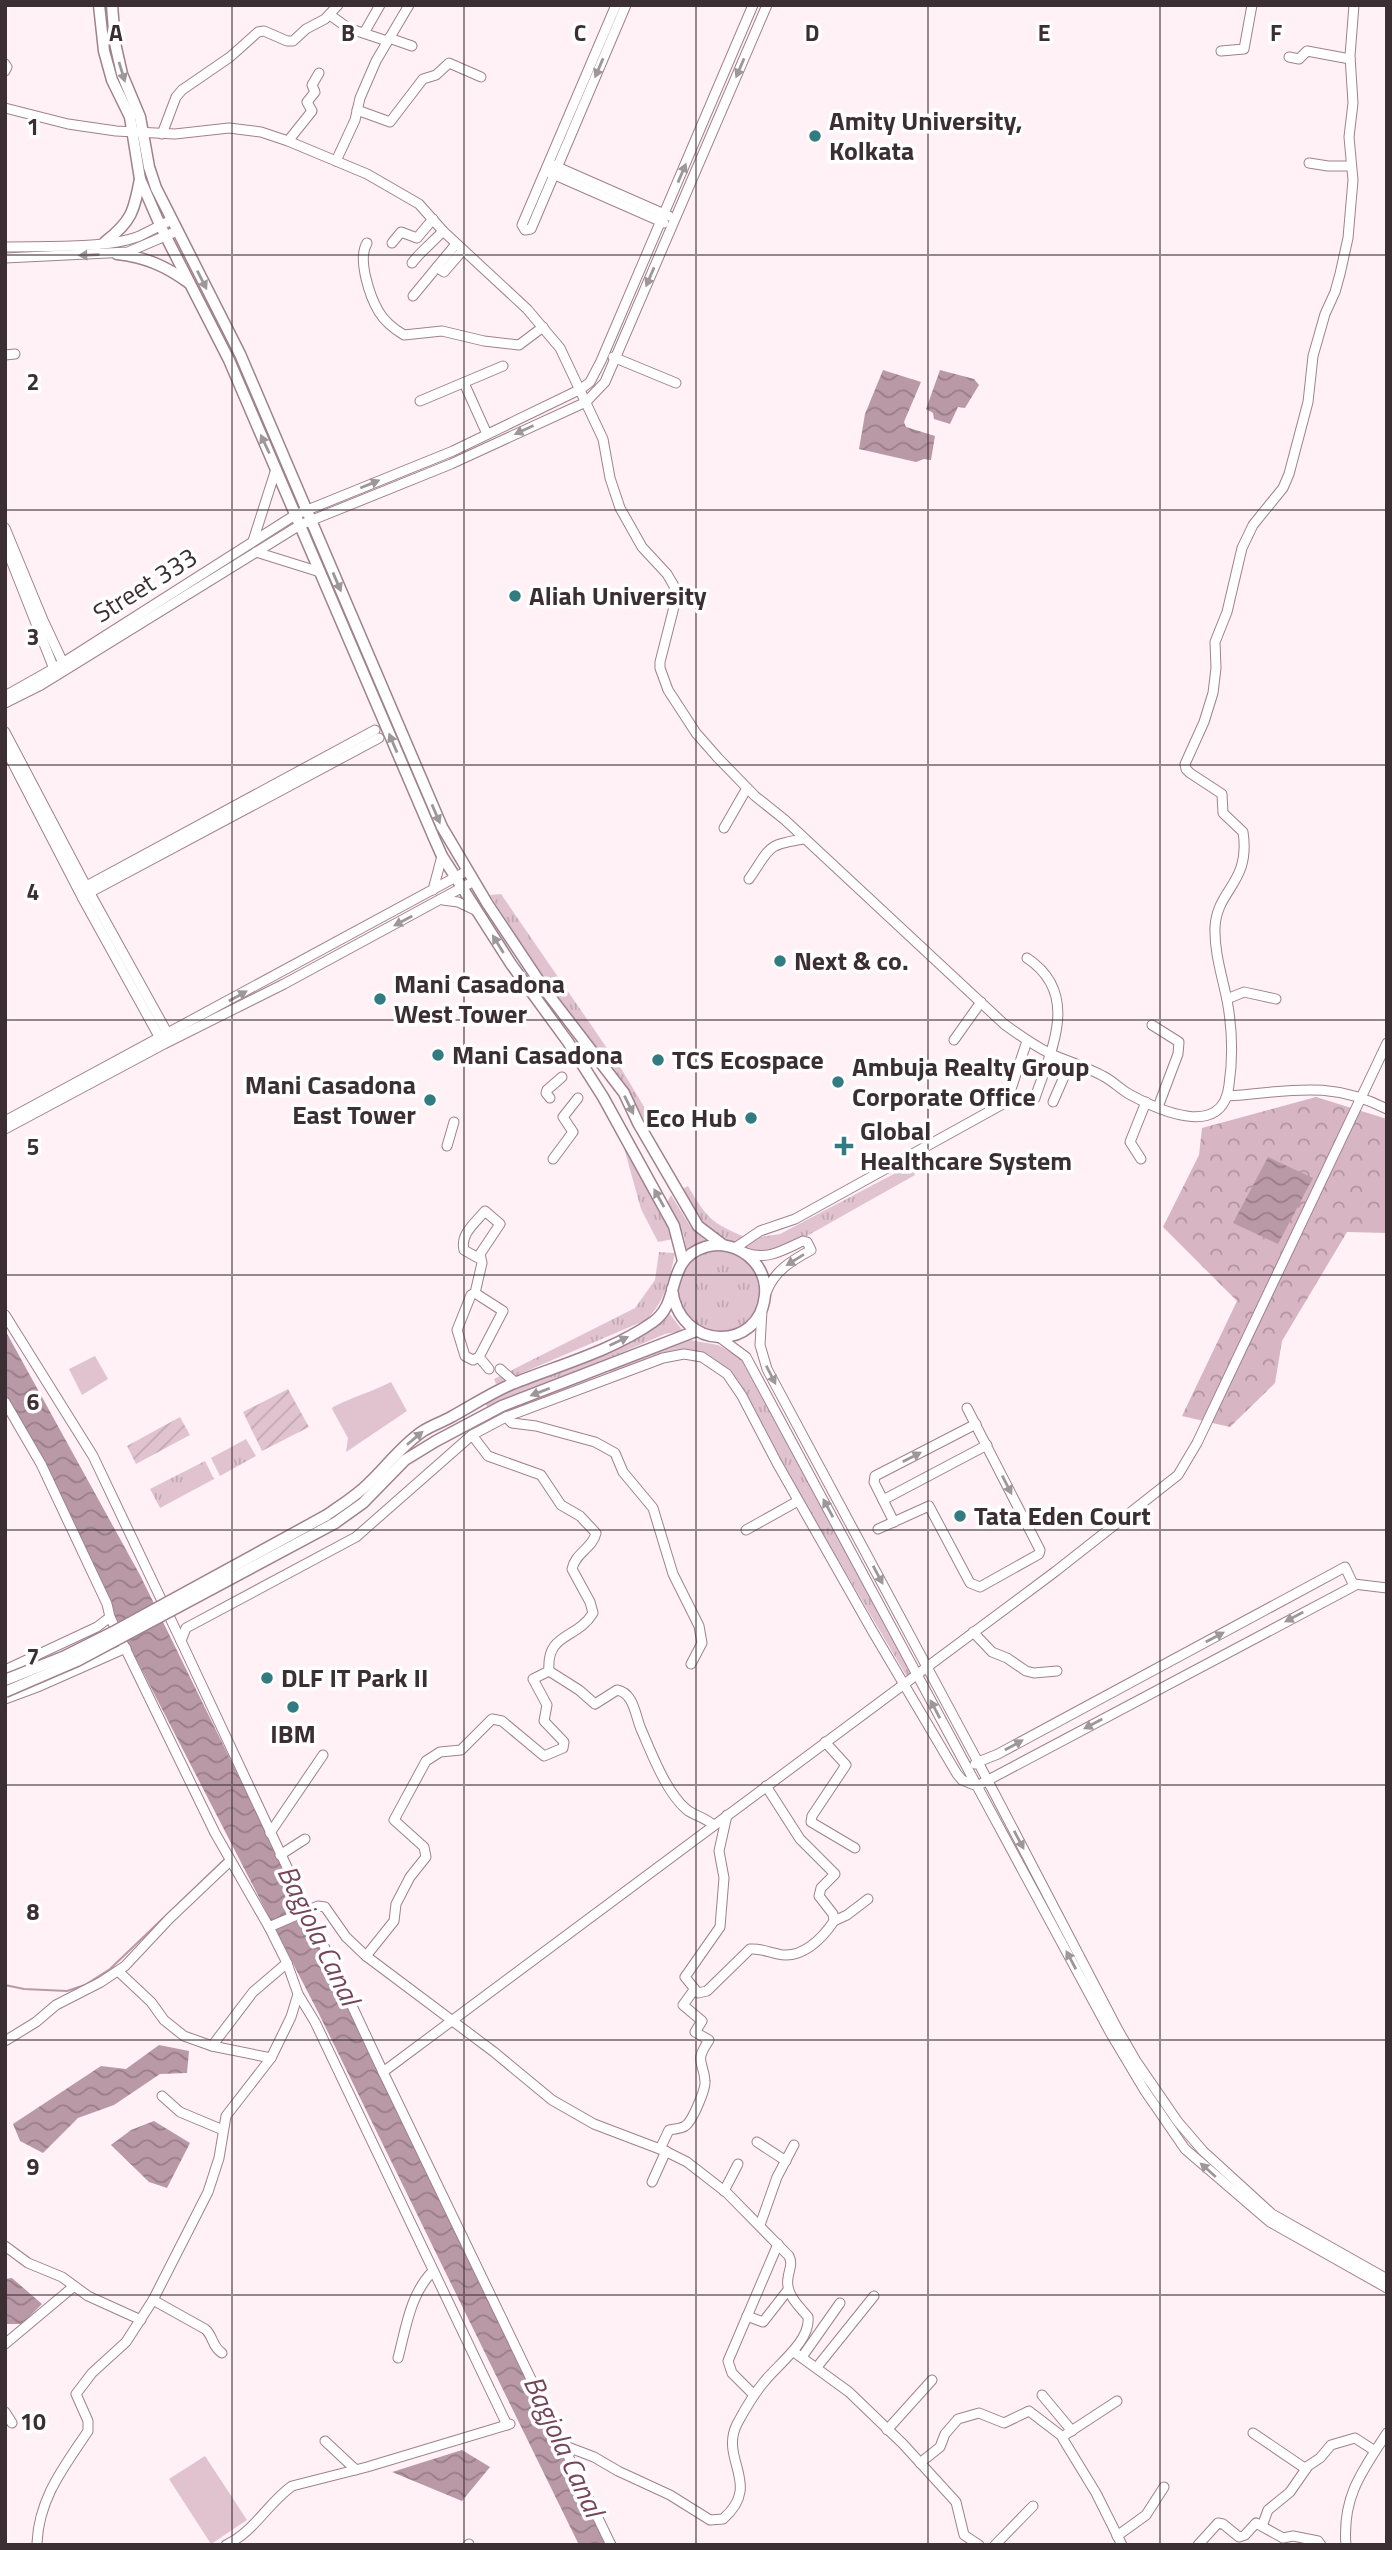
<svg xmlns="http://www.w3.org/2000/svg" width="1392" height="2550" font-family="'Titillium Web',sans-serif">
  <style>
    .grass { fill: url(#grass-tufts) }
    .forest { fill: url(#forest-crowns) }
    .park { fill: #e0c3cf }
    .garden { fill: url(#garden-furrows) }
    .water { fill: url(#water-waves) }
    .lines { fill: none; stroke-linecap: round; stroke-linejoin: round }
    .stream { stroke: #ba99a6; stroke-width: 2 }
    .minor-casing { stroke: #a0818e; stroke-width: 11 }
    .major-casing { stroke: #a0818e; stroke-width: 13 }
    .minor { stroke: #fff; stroke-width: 9 }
    .major { stroke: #fff; stroke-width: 10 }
    .major-bridge-casing { stroke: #a0818e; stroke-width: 13; stroke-linecap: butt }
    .major-bridge { stroke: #fff; stroke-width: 10 }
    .oneway { fill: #9e979a }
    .grid { fill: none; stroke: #3c2f34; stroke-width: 2; stroke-opacity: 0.55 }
    .poi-dot { fill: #327b81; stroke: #fff; stroke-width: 2.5 }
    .labels { text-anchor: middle; stroke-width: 7; stroke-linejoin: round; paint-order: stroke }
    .poi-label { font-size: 26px; font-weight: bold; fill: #3c2f34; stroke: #fff; text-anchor: start }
    .street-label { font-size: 26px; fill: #3c2f34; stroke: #fff }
    .water-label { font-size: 28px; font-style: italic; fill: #76455b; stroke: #fff }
    .grid-label { font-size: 23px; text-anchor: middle; font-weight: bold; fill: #3c2f34; stroke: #fff; stroke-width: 7; stroke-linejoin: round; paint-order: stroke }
  </style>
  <defs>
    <pattern id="grass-tufts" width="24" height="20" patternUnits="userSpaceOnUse" patternTransform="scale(1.75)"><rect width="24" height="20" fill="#e0c3cf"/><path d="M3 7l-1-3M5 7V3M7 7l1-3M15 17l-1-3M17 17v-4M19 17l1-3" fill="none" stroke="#c1a8b2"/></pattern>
    <pattern id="forest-crowns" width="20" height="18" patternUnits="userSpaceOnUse" patternTransform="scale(1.75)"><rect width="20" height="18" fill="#d7b5c3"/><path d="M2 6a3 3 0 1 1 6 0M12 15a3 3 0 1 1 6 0" fill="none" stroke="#b0949f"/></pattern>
    <pattern id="garden-furrows" width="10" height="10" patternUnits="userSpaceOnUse" patternTransform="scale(1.75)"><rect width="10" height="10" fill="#e0c3cf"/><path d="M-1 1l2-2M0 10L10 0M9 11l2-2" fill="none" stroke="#c1a8b2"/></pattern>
    <pattern id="water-waves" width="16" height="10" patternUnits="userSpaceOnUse" patternTransform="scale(1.75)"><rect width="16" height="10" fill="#ba99a6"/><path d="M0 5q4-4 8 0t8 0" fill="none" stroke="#987d88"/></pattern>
  </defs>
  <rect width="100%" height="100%" fill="#fff1f6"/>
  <!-- grass -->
  <g class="grass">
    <polygon points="501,894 622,1070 655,1125 648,1128 632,1096 550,988 490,895"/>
    <polygon points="624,1148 673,1235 673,1239 658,1242 641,1209"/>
    <polygon points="907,1167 913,1170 915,1175 798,1241 770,1251 754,1250 743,1245 754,1238 780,1234"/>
    <path d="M688,1186c18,31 23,37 57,51 -29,21 -52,-28 -63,-48z"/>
    <polygon points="671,1195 690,1226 707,1242 687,1252 684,1236 667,1203"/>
    <polygon points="712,1249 729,1249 754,1266 761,1286 757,1310 741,1328 731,1332 712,1333 693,1323 679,1305 677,1286 687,1261"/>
    <path d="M659,1252l16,1c-5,25 -10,49 -29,67l-150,64 -2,-5 141,-71 20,-28z"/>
    <polygon points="669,1313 683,1331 665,1334 488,1410 485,1402 657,1326"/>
    <polygon points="690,1340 718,1345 742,1358 912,1675 907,1677 726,1369 674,1352 611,1373 609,1369 673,1344"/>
    <polygon points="246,1439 256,1456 220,1476 211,1458"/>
    <polygon points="205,1461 214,1479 160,1508 150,1489"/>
  </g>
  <!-- forest -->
  <polygon class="forest" points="1316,1097 1387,1119 1387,1233 1347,1232 1282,1341 1275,1383 1230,1427 1182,1416 1237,1301 1163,1227 1199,1155 1202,1128"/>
  <!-- park -->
  <g class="park">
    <polygon points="95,1356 108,1379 82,1395 69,1369"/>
    <path d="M391,1382l16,29 -61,41 2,-14 -16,-29 1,-2c20,-10 38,-15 58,-25z"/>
    <polygon points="205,2456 247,2520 211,2544 169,2479"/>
  </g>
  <!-- garden -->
  <g class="garden">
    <polygon points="288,1389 309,1427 262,1451 243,1412"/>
    <polygon points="180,1417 190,1435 136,1464 127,1446"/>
  </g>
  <!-- water -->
  <g class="water">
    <polygon points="883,370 921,382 904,422 906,427 935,436 931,460 924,459 916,462 859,449 865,414"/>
    <polygon points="940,370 974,379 979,385 965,408 958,407 950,424 934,419 933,413 926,409"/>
    <polygon points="1268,1157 1313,1178 1278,1244 1233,1223"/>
    <polygon points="5,1330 140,1575 615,2545 579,2545 319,2014 5,1404"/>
    <polygon points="159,2045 189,2051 187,2073 160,2074 114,2105 78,2118 43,2153 20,2141 13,2124 101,2066 126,2069"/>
    <polygon points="154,2121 190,2143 167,2188 149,2182 111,2145 131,2130"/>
    <polygon points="12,2278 42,2304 22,2324 5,2324 5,2279"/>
    <polygon points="462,2450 490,2467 462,2501 392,2472"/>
  </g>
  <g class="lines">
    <!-- stream -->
    <polyline class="stream" points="5,1985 24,1989 67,1991 85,1985 110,1969 224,1860"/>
    <!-- minor casing -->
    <g class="minor-casing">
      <g id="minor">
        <polyline points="616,5 522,225 525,230 531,229 626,5"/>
        <polyline points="330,15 348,28 387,41"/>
        <polyline points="364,33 380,5"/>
        <polyline points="389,38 412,46"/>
        <polyline points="1221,51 1244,49 1252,5"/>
        <polyline points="1289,57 1299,59 1307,51 1350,59"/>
        <polyline points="5,64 7,67 5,71"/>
        <path d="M5,108l63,16 48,7 59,3 54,-6 32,4 27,9 79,33 52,30 24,27 84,78 33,39 43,91 7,39 10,30 22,39 25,27 7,12 2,13 -16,63v6l8,22 28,43 22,25 37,38 30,24 219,204c15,11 29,21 45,29 18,8 37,14 54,23 10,5 17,13 26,18 29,16 94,46 100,-9 4,-27 3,-58 -2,-85 -5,-24 -13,-49 -12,-73 2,-38 36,-44 28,-95l-20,-19 -1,-19 -32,-21 -4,-4 -1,-5 19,-42 9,-29 3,-25 -1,-26 12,-30 15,-64 11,-23 30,-37 6,-14 19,-72 5,-46 12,-42 10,-22 5,-18 8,-36 5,-58 -4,-43 4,-34 -3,-47 4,-51"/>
        <polyline points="357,110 390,122 423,79 436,75 449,63 481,77"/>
        <polyline points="162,134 176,97 182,90 230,57 258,32 264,31 287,41 293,41 306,29 325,19 338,5"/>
        <polyline points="288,141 312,111 307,102 315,92 312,85 319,73"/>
        <polyline points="336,161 355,120 360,98 376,61 409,5"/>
        <polyline points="1309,163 1328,166 1351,166"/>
        <polyline points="553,165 669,216"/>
        <polyline points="548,172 664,223"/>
        <path d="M367,243c-10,16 3,54 12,69 6,10 15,17 25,23l38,-4 42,10 35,4 24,-18"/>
        <polyline points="392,243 401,232 417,238 433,219"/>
        <path d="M5,247c38,-1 98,2 132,-10 12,-5 23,-12 35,-17"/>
        <polyline points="5,258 128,252 177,231"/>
        <path d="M412,263c9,-12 20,-20 31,-32"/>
        <polyline points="437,267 444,272 463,250"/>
        <polyline points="413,296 456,244"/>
        <polyline points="5,355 15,354"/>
        <polyline points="613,357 676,383"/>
        <polyline points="464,383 487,434"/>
        <polyline points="420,401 503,366"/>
        <polyline points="5,528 43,620 64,665"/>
        <polyline points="253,541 276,469"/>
        <polyline points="5,545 56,674"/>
        <polyline points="256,552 320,572"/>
        <polyline points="5,696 53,669 295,515 453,451 581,389 590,382 601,361 753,5"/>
        <polyline points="5,703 41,685 300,525 451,464 586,402 605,382 767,5"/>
        <polyline points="5,732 86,886 169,1036"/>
        <polyline points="5,748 82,897 161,1040"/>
        <polyline points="724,828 747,788"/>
        <path d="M749,879c22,-31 15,-34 55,-40"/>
        <polyline points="79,890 375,730"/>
        <polyline points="433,890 442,856"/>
        <polyline points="87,894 379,738"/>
        <polyline points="443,900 458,902 475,910"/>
        <path d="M1027,958c54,36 24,92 8,140"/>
        <polyline points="1227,999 1244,992 1276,999"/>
        <polyline points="1152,1025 1179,1042 1178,1054 1158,1107"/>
        <polyline points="954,1040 981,1002"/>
        <path d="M1227,1096c62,-4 100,-17 160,13"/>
        <polyline points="550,1098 546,1093 547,1090 562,1077"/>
        <polyline points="1053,1102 1067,1070"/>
        <polyline points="5,1121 467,871"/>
        <polyline points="5,1129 164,1044 284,984 474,881"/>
        <polyline points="447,1146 454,1122"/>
        <polyline points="553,1159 573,1132 563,1117 578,1098"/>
        <polyline points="1141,1159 1130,1142 1146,1102"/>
        <polyline points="735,1248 760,1231 795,1219 1001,1105 1010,1092 1027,1041"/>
        <path d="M746,1253c21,8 39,-4 57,-12l4,1 4,8c-20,11 -37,21 -45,43"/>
        <path d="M480,1259l-16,-9c-4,-16 11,-27 21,-39l15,13 -20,30 2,9 -7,30 28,18 -24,46 10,12"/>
        <polyline points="475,1293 471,1295 457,1330 465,1356 473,1360 479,1357"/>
        <polyline points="5,1315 93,1456 181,1641"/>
        <polyline points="719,1337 746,1357 977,1786 1354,1586 1345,1567 998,1754 978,1762 767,1369 760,1345 762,1310"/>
        <polyline points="500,1369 516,1383"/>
        <polyline points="5,1402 41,1464 107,1604 110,1617 97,1627 5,1670"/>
        <polyline points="506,1417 512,1423 536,1426 595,1442 615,1453 623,1472 653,1508 673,1574 699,1626 702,1643 691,1664"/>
        <polyline points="883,1500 987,1445"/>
        <polyline points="894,1522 874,1482 875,1476 976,1424"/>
        <polyline points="878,1529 929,1506 970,1583 980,1587 1039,1554 1040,1550 967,1408"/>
        <polyline points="746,1530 798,1501"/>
        <polyline points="1354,1584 1387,1588"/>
        <polyline points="110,1617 215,1833 269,1927 287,1963 298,1994 315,2022 507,2425"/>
        <polyline points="973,1632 992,1652 1007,1658 1026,1671 1034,1673 1057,1671"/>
        <path d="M549,1671l30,19 16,14 22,-14c17,3 18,25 24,39 10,23 25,63 45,80 8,7 19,8 27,16"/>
        <polyline points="5,1699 40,1686 126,1648"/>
        <polyline points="825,1742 846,1765 812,1816 811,1822 855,1848"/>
        <polyline points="975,1764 978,1762 1118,2030 1136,2061 1178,2122 1203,2151 1272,2214 1387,2279"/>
        <path d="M727,1815l-8,36 5,27 -4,49 -35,50 13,16 9,-2 43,-42c10,-1 18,3 28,5 23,6 44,-15 56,-33l-1,-7 -14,-18 2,-8 14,-14 -35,-35 -34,-53"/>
        <polyline points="270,1833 323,1755"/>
        <polyline points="280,1855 305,1839"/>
        <polyline points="834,1921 847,1915 868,1899"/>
        <path d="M269,1927l49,-21 7,1 21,30 20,19 128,96 58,48 42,24 71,27 22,11 40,31 62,63c4,9 0,13 -1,22 -3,16 11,28 20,39 3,24 -31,48 -44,65 -11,13 -19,27 -27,42 -18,36 26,60 -14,95l-13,1 -40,-25 -52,-24 -24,-14 -29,-11"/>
        <path d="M366,1956l28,-35 2,-17 14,-27 16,-20 -2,-10 -30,-27 32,-59 14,-9 21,-2 31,-31 10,2 42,35 19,-8 1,-6 -20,-21 3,-16 -14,-26 16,-8c-3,-39 28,-31 44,-58l-3,-11 -18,-33c3,-16 21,-21 24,-36l-16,-17 -19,-11 -20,-30 -53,-19 -16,-21"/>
        <polyline points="118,1971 151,2002 164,2020 184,2036 212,2046 271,2058"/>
        <polyline points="5,2041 36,2022 56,2005 101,1982 125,1966 169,1919 230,1861"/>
        <polyline points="212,2046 253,1992 287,1963"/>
        <polyline points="383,2072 1056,1571 1178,1475 1197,1443 1387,1043"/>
        <polyline points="162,2096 180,2112 223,2130"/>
        <polyline points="757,2142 786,2161"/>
        <path d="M660,2149l9,-19c4,-1 12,-1 16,-4 7,-4 21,-37 20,-45 -2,-22 -11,-18 4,-41l-14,-8 7,-11 -19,-16 11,-15"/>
        <polyline points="652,2182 666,2151"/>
        <polyline points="724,2191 738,2164"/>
        <polyline points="760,2225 777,2177 794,2145"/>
        <polyline points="5,2246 28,2263 62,2277 88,2296 141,2320"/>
        <path d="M153,2300l52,29c8,6 7,18 17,24"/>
        <polyline points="747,2316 763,2322 788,2290"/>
        <polyline points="5,2344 73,2287"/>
        <polyline points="794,2352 849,2392 903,2444 956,2502 964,2535 979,2545"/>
        <polyline points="802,2357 840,2303"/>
        <path d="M398,2358c8,-30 12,-64 35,-87"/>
        <polyline points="817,2367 874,2296"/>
        <polyline points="754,2395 732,2373 728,2361 778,2244"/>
        <polyline points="1042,2395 1072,2431"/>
        <polyline points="1117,2401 1065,2435 1063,2439 1096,2493 1122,2545"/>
        <polyline points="5,2412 12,2423"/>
        <polyline points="887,2430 932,2380"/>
        <polyline points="1253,2433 1306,2469"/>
        <polyline points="325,2441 356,2470"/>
        <polyline points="920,2463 940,2447 945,2434 958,2419 979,2413 1004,2423 1029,2411 1063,2437"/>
        <polyline points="1262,2526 1268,2510 1290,2492 1308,2466 1320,2458 1331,2445 1355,2438 1375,2451"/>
        <polyline points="1117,2536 1146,2515 1164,2487"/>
        <path d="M37,2545c1,-46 27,-78 51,-114v-10l-12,-27 16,-21 34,-31 27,-42 55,-108 11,-34 7,-42 45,-58 20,-41 7,-23"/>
        <path d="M226,2545c28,-13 41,-41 66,-59l75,-19 143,-43"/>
        <polyline points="468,2545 469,2544"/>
        <polyline points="611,2545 383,2072 181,1641 186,1628 356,1537 472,1435 506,1417 663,1358 684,1354 702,1357 727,1374 742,1396 777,1463 873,1632 957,1774 962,1780 977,1786 1111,2034 1145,2091 1185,2149 1270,2222 1387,2288"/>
        <polyline points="995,2545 1033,2506"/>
        <polyline points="1198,2545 1218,2523 1223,2524 1239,2537 1245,2535 1256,2523 1283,2538 1293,2536 1318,2541 1321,2545"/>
        <path d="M1346,2545c-4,-48 16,-74 41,-112"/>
      </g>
    </g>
    <!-- major casing -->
    <g class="major-casing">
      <g id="major">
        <polyline points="99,5 104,51 112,80 130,117 140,179 160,225 229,360 434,838 442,856 511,964 568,1042 603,1097 674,1226 683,1261"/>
        <polyline points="112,5 115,43 122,74 140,117 149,167 156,188 240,354 442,827 487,903 545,990 624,1093 638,1123 698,1226 723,1245"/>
        <path d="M105,242c27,-21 29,-31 35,-63"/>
        <path d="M117,254c28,3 49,12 72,29"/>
        <path d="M327,1515c14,-10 29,-19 42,-32 18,-17 33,-38 54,-52 8,-5 19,-9 28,-14 20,-11 40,-24 61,-33 47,-19 100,-33 141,-62 29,-20 11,-62 52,-75 30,-9 63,15 60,48 -5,57 -86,57 -93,-6"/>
        <polyline points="335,1523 363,1503 405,1460 436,1441 502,1406 696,1331"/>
      </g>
    </g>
    <!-- minor -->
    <use href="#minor" class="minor"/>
    <!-- major -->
    <use href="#major" class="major"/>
    <!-- major-bridge casing -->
    <g class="major-bridge-casing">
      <g id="major-bridge">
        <polyline points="5,1680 63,1657 115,1631 327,1515"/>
        <polyline points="5,1692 77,1661 335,1523"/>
      </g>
    </g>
    <!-- major-bridge -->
    <use href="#major-bridge" class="major-bridge"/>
  </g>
  <!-- one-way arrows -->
  <defs><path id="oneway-solid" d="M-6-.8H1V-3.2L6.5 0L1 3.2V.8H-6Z" transform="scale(1.75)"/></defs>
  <g class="oneway">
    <use href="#oneway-solid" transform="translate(599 68) rotate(113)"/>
    <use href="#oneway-solid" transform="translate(740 68) rotate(113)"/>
    <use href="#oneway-solid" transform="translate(122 72) rotate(73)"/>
    <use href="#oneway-solid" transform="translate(682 173) rotate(-67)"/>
    <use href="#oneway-solid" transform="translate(89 255) rotate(178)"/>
    <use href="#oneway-solid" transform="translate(650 277) rotate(113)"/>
    <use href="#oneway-solid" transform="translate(202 280) rotate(63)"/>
    <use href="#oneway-solid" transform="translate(524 430) rotate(155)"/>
    <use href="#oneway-solid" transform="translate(265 444) rotate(-115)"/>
    <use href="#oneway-solid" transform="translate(370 484) rotate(-22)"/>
    <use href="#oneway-solid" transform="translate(337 582) rotate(67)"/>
    <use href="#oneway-solid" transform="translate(393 743) rotate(-113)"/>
    <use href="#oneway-solid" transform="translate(436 814) rotate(67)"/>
    <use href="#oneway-solid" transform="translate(403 921) rotate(152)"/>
    <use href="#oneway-solid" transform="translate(498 944) rotate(-122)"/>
    <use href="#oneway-solid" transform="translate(238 996) rotate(-29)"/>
    <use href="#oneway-solid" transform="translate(629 1105) rotate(64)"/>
    <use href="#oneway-solid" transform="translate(659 1198) rotate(-119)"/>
    <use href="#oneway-solid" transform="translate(795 1260) rotate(148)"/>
    <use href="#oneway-solid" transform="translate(619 1341) rotate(-25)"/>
    <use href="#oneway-solid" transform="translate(771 1375) rotate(63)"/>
    <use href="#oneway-solid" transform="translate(540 1392) rotate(159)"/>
    <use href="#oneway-solid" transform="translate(415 1438) rotate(-40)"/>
    <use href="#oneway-solid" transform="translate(912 1457) rotate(-27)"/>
    <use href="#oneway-solid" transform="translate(1007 1485) rotate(63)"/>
    <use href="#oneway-solid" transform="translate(828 1508) rotate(-118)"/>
    <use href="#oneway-solid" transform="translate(878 1575) rotate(62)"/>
    <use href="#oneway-solid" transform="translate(1294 1617) rotate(152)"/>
    <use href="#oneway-solid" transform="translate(1215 1637) rotate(-28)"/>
    <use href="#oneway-solid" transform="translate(935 1709) rotate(-118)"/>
    <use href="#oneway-solid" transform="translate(1093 1724) rotate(152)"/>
    <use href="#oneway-solid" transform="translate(1014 1745) rotate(-29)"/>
    <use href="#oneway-solid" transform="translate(1019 1840) rotate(62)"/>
    <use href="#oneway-solid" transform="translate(1071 1960) rotate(-118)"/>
    <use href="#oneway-solid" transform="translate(1208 2170) rotate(-138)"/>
  </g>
  <!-- grid -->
  <path class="grid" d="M232,5v2540M464,5v2540M696,5v2540M928,5v2540M1160,5v2540M5,255h1382M5,510h1382M5,765h1382M5,1020h1382M5,1275h1382M5,1530h1382M5,1785h1382M5,2040h1382M5,2295h1382"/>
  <!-- markers -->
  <g class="poi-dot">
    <circle cx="815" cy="136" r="7"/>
    <circle cx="515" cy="596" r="7"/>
    <circle cx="780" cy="961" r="7"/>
    <circle cx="380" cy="999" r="7"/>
    <circle cx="438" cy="1055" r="7"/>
    <circle cx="658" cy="1060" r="7"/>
    <circle cx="838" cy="1082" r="7"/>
    <circle cx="430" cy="1100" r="7"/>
    <circle cx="751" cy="1118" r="7"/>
    <path d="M840.5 1135.5h7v7h7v7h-7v7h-7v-7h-7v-7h7z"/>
    <circle cx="960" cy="1516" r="7"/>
    <circle cx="267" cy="1678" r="7"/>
    <circle cx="293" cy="1707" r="7"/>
  </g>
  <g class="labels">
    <!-- poi labels -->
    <g class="poi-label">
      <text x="829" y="130">Amity University,<tspan x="829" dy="30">Kolkata</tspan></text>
      <text x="529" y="605">Aliah University</text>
      <text x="794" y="970">Next &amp; co.</text>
      <text x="394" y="993">Mani Casadona<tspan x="394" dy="30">West Tower</tspan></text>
      <text x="452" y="1064">Mani Casadona</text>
      <text x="672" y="1069">TCS Ecospace</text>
      <text x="852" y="1076">Ambuja Realty Group<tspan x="852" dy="30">Corporate Office</tspan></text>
      <text x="416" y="1094" text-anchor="end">Mani Casadona<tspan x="416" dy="30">East Tower</tspan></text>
      <text x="737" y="1127" text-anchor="end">Eco Hub</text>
      <text x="860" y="1140">Global<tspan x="860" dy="30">Healthcare System</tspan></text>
      <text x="974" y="1525">Tata Eden Court</text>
      <text x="281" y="1687">DLF IT Park II</text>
      <text x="293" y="1743" text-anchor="middle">IBM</text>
    </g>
    <!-- street labels -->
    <g class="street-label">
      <text transform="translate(145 585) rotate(-32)" y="9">Street 333</text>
    </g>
    <!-- water labels -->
    <g class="water-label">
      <text transform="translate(319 1935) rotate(64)" y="10">Bagjola Canal</text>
      <text transform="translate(564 2446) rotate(65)" y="10">Bagjola Canal</text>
    </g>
  </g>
  <g class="grid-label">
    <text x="116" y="41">A</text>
    <text x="348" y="41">B</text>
    <text x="580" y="41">C</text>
    <text x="812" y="41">D</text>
    <text x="1044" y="41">E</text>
    <text x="1276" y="41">F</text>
    <text x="33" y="135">1</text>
    <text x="33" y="390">2</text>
    <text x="33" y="645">3</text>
    <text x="33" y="900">4</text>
    <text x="33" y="1155">5</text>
    <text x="33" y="1410">6</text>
    <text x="33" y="1665">7</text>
    <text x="33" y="1920">8</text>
    <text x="33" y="2175">9</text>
    <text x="33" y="2430">10</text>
  </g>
  <!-- border -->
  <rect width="1392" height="2550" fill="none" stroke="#3c2f34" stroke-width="14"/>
</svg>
